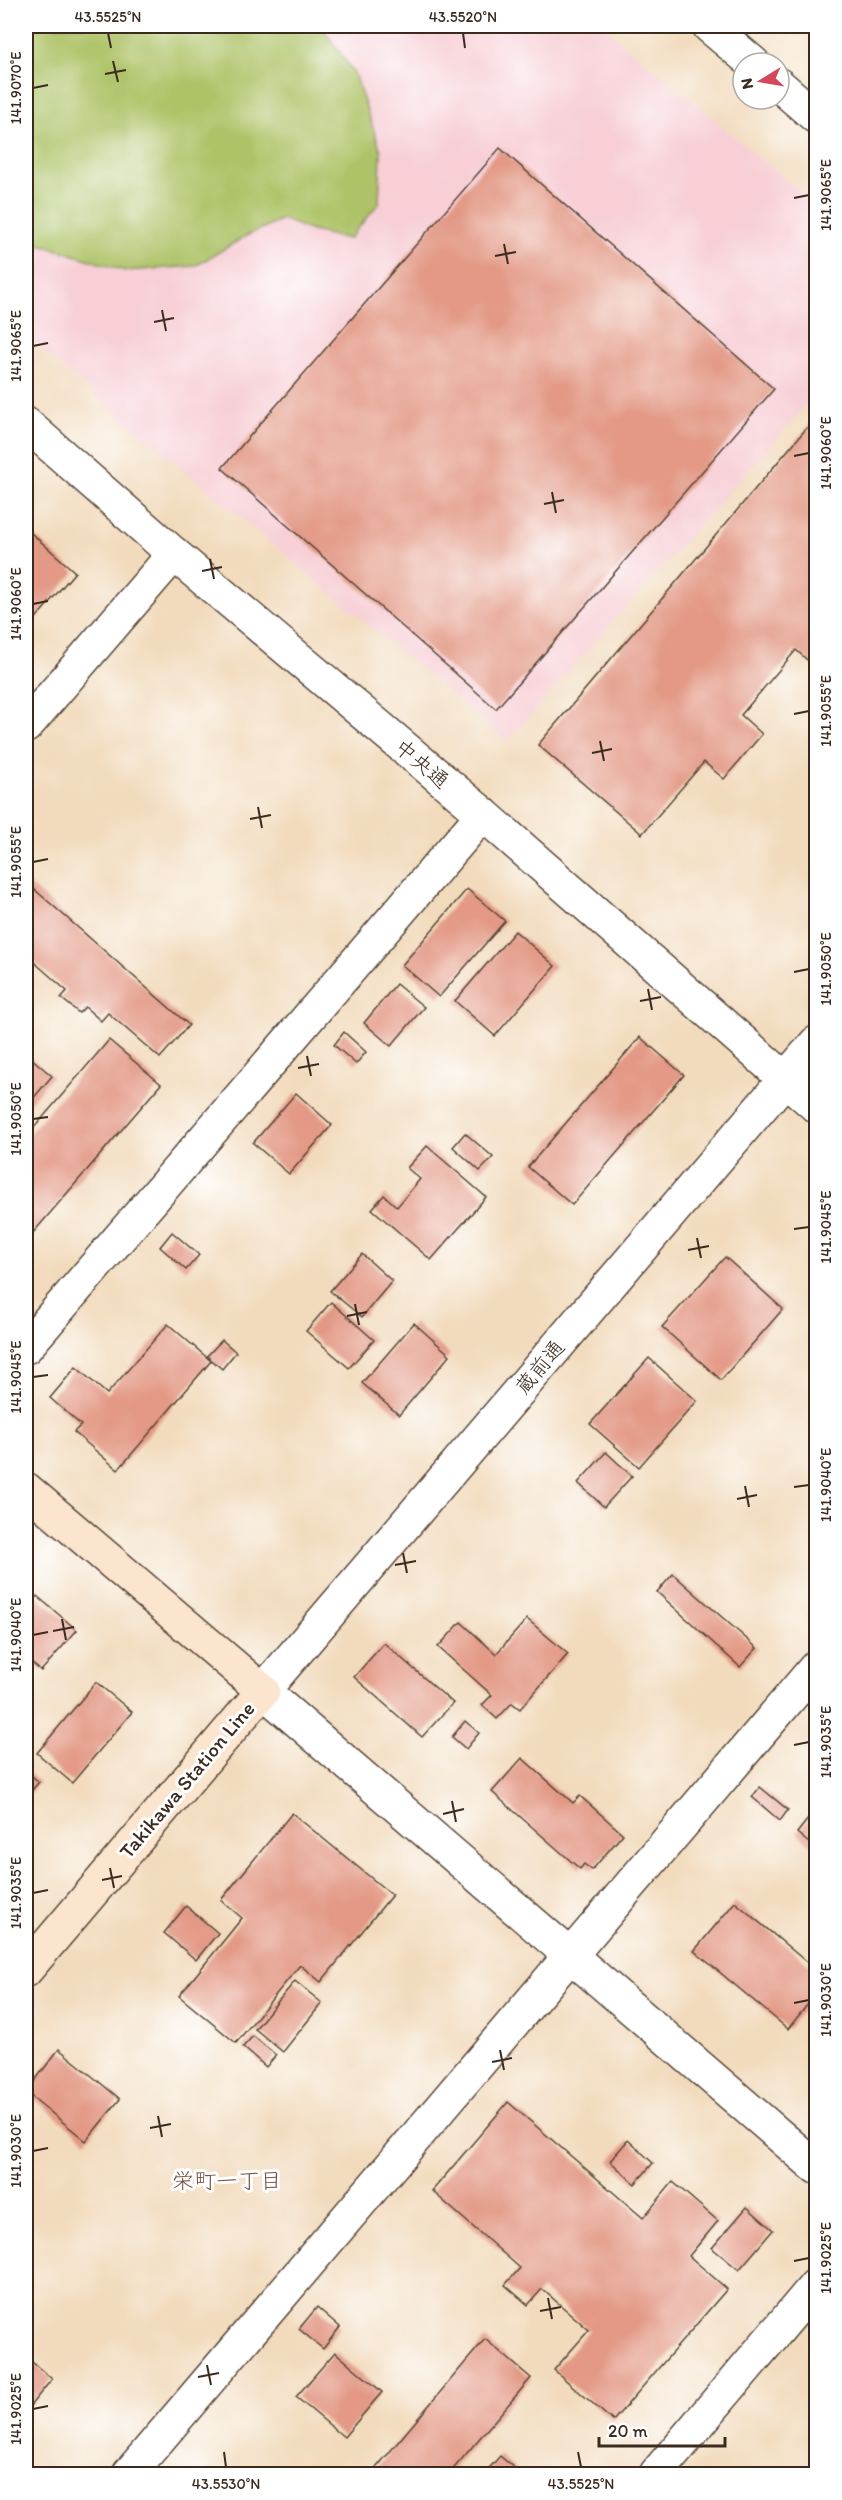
<svg xmlns="http://www.w3.org/2000/svg" width="842" height="2500" font-family="Itim,'Klee One',sans-serif">
  <style>
    .built { fill: #f7cfd5 }
    .green { fill: #aec368; stroke: #747643; stroke-width: 1.5 }
    .building { fill: #e39985 }
    .lines { fill: none; stroke-linecap: round; stroke-linejoin: round }
    .minor-casing { stroke: #564536; stroke-width: 36 }
    .tertiary-casing { stroke: #564536; stroke-width: 36 }
    .secondary-casing { stroke: #564536; stroke-width: 36 }
    .minor { stroke: #fff; stroke-width: 33 }
    .tertiary { stroke: #fff; stroke-width: 33 }
    .secondary { stroke: #fce5cf; stroke-width: 33 }
    .ticks { fill: none; stroke: #3b2a1e; stroke-width: 2 }
    .labels { text-anchor: middle; stroke-width: 6; stroke-linejoin: round; paint-order: stroke }
    .street-label { font-size: 21px; fill: #3b2a1e; stroke: #fff }
    .neighbourhood-label { font-size: 22px; fill: #765142; stroke: #fff }
    .neatline { fill: none; stroke: #3b2a1e; stroke-width: 2 }
    .ticks-label { font-size: 15px; text-anchor: middle; fill: #3b2a1e }
  </style>
  <rect width="100%" height="100%" fill="#fff"/>
  <filter id="ink" filterUnits="userSpaceOnUse"><feTurbulence type="fractalNoise" baseFrequency=".0167" numOctaves="2"/><feDisplacementMap in="SourceGraphic" scale="12" xChannelSelector="R" yChannelSelector="G"/><feConvolveMatrix kernelMatrix="1 2 1 2 8 2 1 2 1" color-interpolation-filters="sRGB"/></filter>
  <filter id="wash" filterUnits="userSpaceOnUse"><feTurbulence type="fractalNoise" baseFrequency=".008" numOctaves="4" result="noise"/><feDisplacementMap in="SourceGraphic" scale="24" xChannelSelector="R" yChannelSelector="G"/><feGaussianBlur stdDeviation="1.35" result="paint"/><feColorMatrix in="noise" values="0 0 0 0 0 0 0 0 0 0 0 0 0 0 0 0 0 1.4 0 .05"/><feComposite in="paint" operator="in"/></filter>
  <g filter="url(#wash)">
    <rect width="100%" height="100%" fill="#f2dbbd"/>
    <!-- built -->
    <polygon class="built" points="26,26 603,26 816,205 816,394 507,741 26,337"/>
    <!-- green -->
    <polygon class="green" points="26,26 321,26 354,73 381,151 379,203 349,239 312,231 282,219 246,236 195,266 125,271 27,240"/>
    <g id="blocks">
      <!-- building -->
      <g class="building">
        <polygon points="500,148 774,389 496,709 222,468"/>
        <polygon points="816,417 816,664 814,666 796,650 741,715 762,734 724,779 704,762 642,834 538,745"/>
        <polygon points="31,533 75,572 26,630 26,539"/>
        <polygon points="26,882 189,1025 160,1058 108,1013 101,1021 85,1007 79,1013 61,998 67,991 26,955"/>
        <polygon points="467,889 505,921 439,997 402,965"/>
        <polygon points="515,931 555,966 495,1036 455,1001"/>
        <polygon points="396,984 424,1007 391,1046 364,1023"/>
        <polygon points="344,1032 366,1052 356,1064 334,1045"/>
        <polygon points="640,1037 684,1075 572,1205 528,1167"/>
        <polygon points="109,1040 161,1084 26,1241 26,1137"/>
        <polygon points="30,1057 52,1076 26,1107 26,1062"/>
        <polygon points="296,1093 332,1125 289,1174 253,1143"/>
        <polygon points="465,1133 493,1157 480,1171 453,1147"/>
        <polygon points="427,1146 486,1197 431,1260 372,1209 384,1195 397,1207 420,1179 407,1168"/>
        <polygon points="172,1232 199,1255 186,1270 160,1247"/>
        <polygon points="362,1254 392,1281 362,1317 330,1291"/>
        <polygon points="725,1257 783,1309 721,1380 662,1327"/>
        <polygon points="331,1302 374,1340 349,1368 306,1331"/>
        <polygon points="414,1323 450,1355 399,1415 362,1383"/>
        <polygon points="168,1324 211,1361 118,1470 74,1432 81,1425 50,1398 76,1367 107,1394"/>
        <polygon points="222,1340 236,1352 222,1369 207,1356"/>
        <polygon points="649,1358 697,1401 639,1467 590,1424"/>
        <polygon points="606,1452 632,1476 604,1507 578,1483"/>
        <polygon points="673,1574 757,1648 740,1667 657,1592"/>
        <polygon points="37,1596 77,1630 41,1671 26,1658 26,1610"/>
        <polygon points="527,1619 568,1654 520,1709 512,1703 497,1719 482,1705 492,1695 438,1647 461,1622 496,1654"/>
        <polygon points="384,1643 453,1703 422,1737 354,1677"/>
        <polygon points="96,1682 132,1712 72,1783 37,1753"/>
        <polygon points="465,1721 479,1733 466,1749 452,1737"/>
        <polygon points="522,1758 573,1803 580,1796 623,1834 592,1870 584,1864 580,1869 492,1792"/>
        <polygon points="26,1771 39,1782 26,1797"/>
        <polygon points="760,1787 788,1810 780,1821 752,1797"/>
        <polygon points="816,1809 816,1849 797,1833"/>
        <polygon points="292,1813 392,1895 321,1982 300,1965 236,2043 179,1996 242,1918 221,1900"/>
        <polygon points="735,1902 816,1970 816,1994 788,2029 694,1951"/>
        <polygon points="186,1906 218,1933 196,1960 164,1933"/>
        <polygon points="295,1981 322,2003 283,2052 255,2029"/>
        <polygon points="253,2036 276,2055 266,2067 243,2047"/>
        <polygon points="59,2049 120,2099 86,2141 26,2092"/>
        <polygon points="508,2102 643,2218 673,2182 718,2221 689,2256 727,2289 613,2421 554,2370 589,2330 542,2289 528,2305 505,2285 520,2268 432,2191"/>
        <polygon points="628,2140 653,2163 635,2184 610,2161"/>
        <polygon points="747,2207 773,2230 739,2270 712,2248"/>
        <polygon points="317,2307 340,2327 323,2349 299,2329"/>
        <polygon points="485,2339 531,2378 449,2474 371,2474"/>
        <polygon points="335,2352 382,2392 344,2437 296,2397"/>
        <polygon points="26,2357 52,2379 26,2411"/>
        <polygon points="500,2456 521,2474 484,2474"/>
      </g>
    </g>
  </g>
  <g filter="url(#ink)">
    <use href="#blocks" fill-opacity="0" stroke="#564536" stroke-width="1.5"/>
    <g class="lines">
      <!-- minor casing -->
      <g class="minor-casing">
        <g id="minor">
          <polyline points="26,1347 483,814"/>
          <polyline points="129,2474 816,1667"/>
        </g>
      </g>
      <!-- tertiary casing -->
      <g class="tertiary-casing">
        <g id="tertiary">
          <polyline points="709,26 753,63"/>
          <polyline points="779,85 816,117"/>
          <polyline points="26,424 174,554 483,814 816,1106"/>
          <polyline points="26,726 174,554"/>
          <polyline points="816,1043 263,1691 816,2167"/>
          <polyline points="656,2474 816,2285"/>
        </g>
      </g>
      <!-- secondary casing -->
      <g class="secondary-casing">
        <polyline id="secondary" points="26,1489 263,1691 26,1970"/>
      </g>
      <!-- minor -->
      <use href="#minor" class="minor"/>
      <!-- tertiary -->
      <use href="#tertiary" class="tertiary"/>
      <!-- secondary -->
      <use href="#secondary" class="secondary"/>
    </g>
  </g>
  <!-- ticks -->
  <path class="ticks" d="M108,33l3,15M463,33l2,15M113,61l5,21M105,74l21,-4M33,88l15,-3M794,198l15,-3M504,244l4,20M495,256l21,-4M162,310l4,21M154,322l20,-4M33,346l15,-3M794,456l15,-3M552,492l4,21M544,504l20,-4M210,559l4,20M202,571l20,-4M33,604l15,-3M794,714l15,-3M600,741l4,20M592,753l20,-4M258,807l4,21M250,819l21,-4M33,862l15,-3M794,972l15,-3M648,989l4,21M640,1001l21,-4M307,1056l4,20M298,1068l21,-4M33,1119l15,-2M794,1229l15,-2M697,1238l4,20M688,1250l21,-4M355,1304l4,21M347,1316l20,-4M33,1377l15,-2M745,1486l4,21M794,1487l15,-2M737,1499l20,-4M403,1553l4,20M395,1565l21,-4M62,1619l4,21M53,1631l21,-4M33,1635l15,-3M794,1745l15,-3M452,1801l4,21M443,1814l21,-5M110,1868l4,20M102,1880l20,-4M33,1893l15,-3M794,2003l15,-3M500,2050l4,20M492,2062l20,-4M158,2116l4,21M150,2128l21,-4M33,2151l15,-3M794,2261l15,-3M548,2298l4,21M540,2311l21,-4M207,2365l4,20M198,2377l21,-4M33,2409l15,-3M224,2452l2,15M578,2452l3,15"/>
  <g class="labels">
    <!-- street labels -->
    <g class="street-label">
      <text transform="translate(422 764) rotate(40)" y="7">中央通</text>
      <text transform="translate(540 1367) rotate(-50)" y="7">蔵前通</text>
      <text transform="translate(187 1780) rotate(-50)" y="7">Takikawa Station Line</text>
    </g>
    <!-- neighbourhood labels -->
    <g class="neighbourhood-label">
      <text x="227" y="2188">栄町一丁目</text>
    </g>
  </g>
  <!-- margin -->
  <rect width="842" height="2500" fill="none" stroke="#fff" stroke-width="66"/>
  <!-- north arrow -->
  <g transform="translate(761 81) rotate(259)"><circle r="28" fill="#ffffff" stroke="#b1aaa5" stroke-width="1.5"/>
  <path d="M0-4.5L10 22L0 15L-10 22Z" fill="#d1495b"/>
  <text y="-9" font-size="16" font-weight="bold" text-anchor="middle" fill="#3b2a1e">N</text>
  </g>
  <!-- scale -->
  <path d="M599 2437v9h126v-9" fill="none" stroke="#3b2a1e" stroke-width="3"/>
  <text x="608" y="2437" font-size="18" fill="#3b2a1e" stroke="#ffffff" stroke-width="4.5" paint-order="stroke">20 m</text>
  <rect x="33" y="33" width="776" height="2434" class="neatline"/>
  <g class="ticks-label">
    <text x="108" y="22">43.5525°N</text>
    <text x="463" y="22">43.5520°N</text>
    <text transform="translate(16 88) rotate(-90)" y="5">141.9070°E</text>
    <text transform="translate(826 195) rotate(-90)" y="5">141.9065°E</text>
    <text transform="translate(16 346) rotate(-90)" y="5">141.9065°E</text>
    <text transform="translate(826 453) rotate(-90)" y="5">141.9060°E</text>
    <text transform="translate(16 604) rotate(-90)" y="5">141.9060°E</text>
    <text transform="translate(826 711) rotate(-90)" y="5">141.9055°E</text>
    <text transform="translate(16 862) rotate(-90)" y="5">141.9055°E</text>
    <text transform="translate(826 969) rotate(-90)" y="5">141.9050°E</text>
    <text transform="translate(16 1119) rotate(-90)" y="5">141.9050°E</text>
    <text transform="translate(826 1227) rotate(-90)" y="5">141.9045°E</text>
    <text transform="translate(16 1377) rotate(-90)" y="5">141.9045°E</text>
    <text transform="translate(826 1485) rotate(-90)" y="5">141.9040°E</text>
    <text transform="translate(16 1635) rotate(-90)" y="5">141.9040°E</text>
    <text transform="translate(826 1742) rotate(-90)" y="5">141.9035°E</text>
    <text transform="translate(16 1893) rotate(-90)" y="5">141.9035°E</text>
    <text transform="translate(826 2000) rotate(-90)" y="5">141.9030°E</text>
    <text transform="translate(16 2151) rotate(-90)" y="5">141.9030°E</text>
    <text transform="translate(826 2258) rotate(-90)" y="5">141.9025°E</text>
    <text transform="translate(16 2409) rotate(-90)" y="5">141.9025°E</text>
    <text x="226" y="2489">43.5530°N</text>
    <text x="581" y="2489">43.5525°N</text>
  </g>
</svg>
